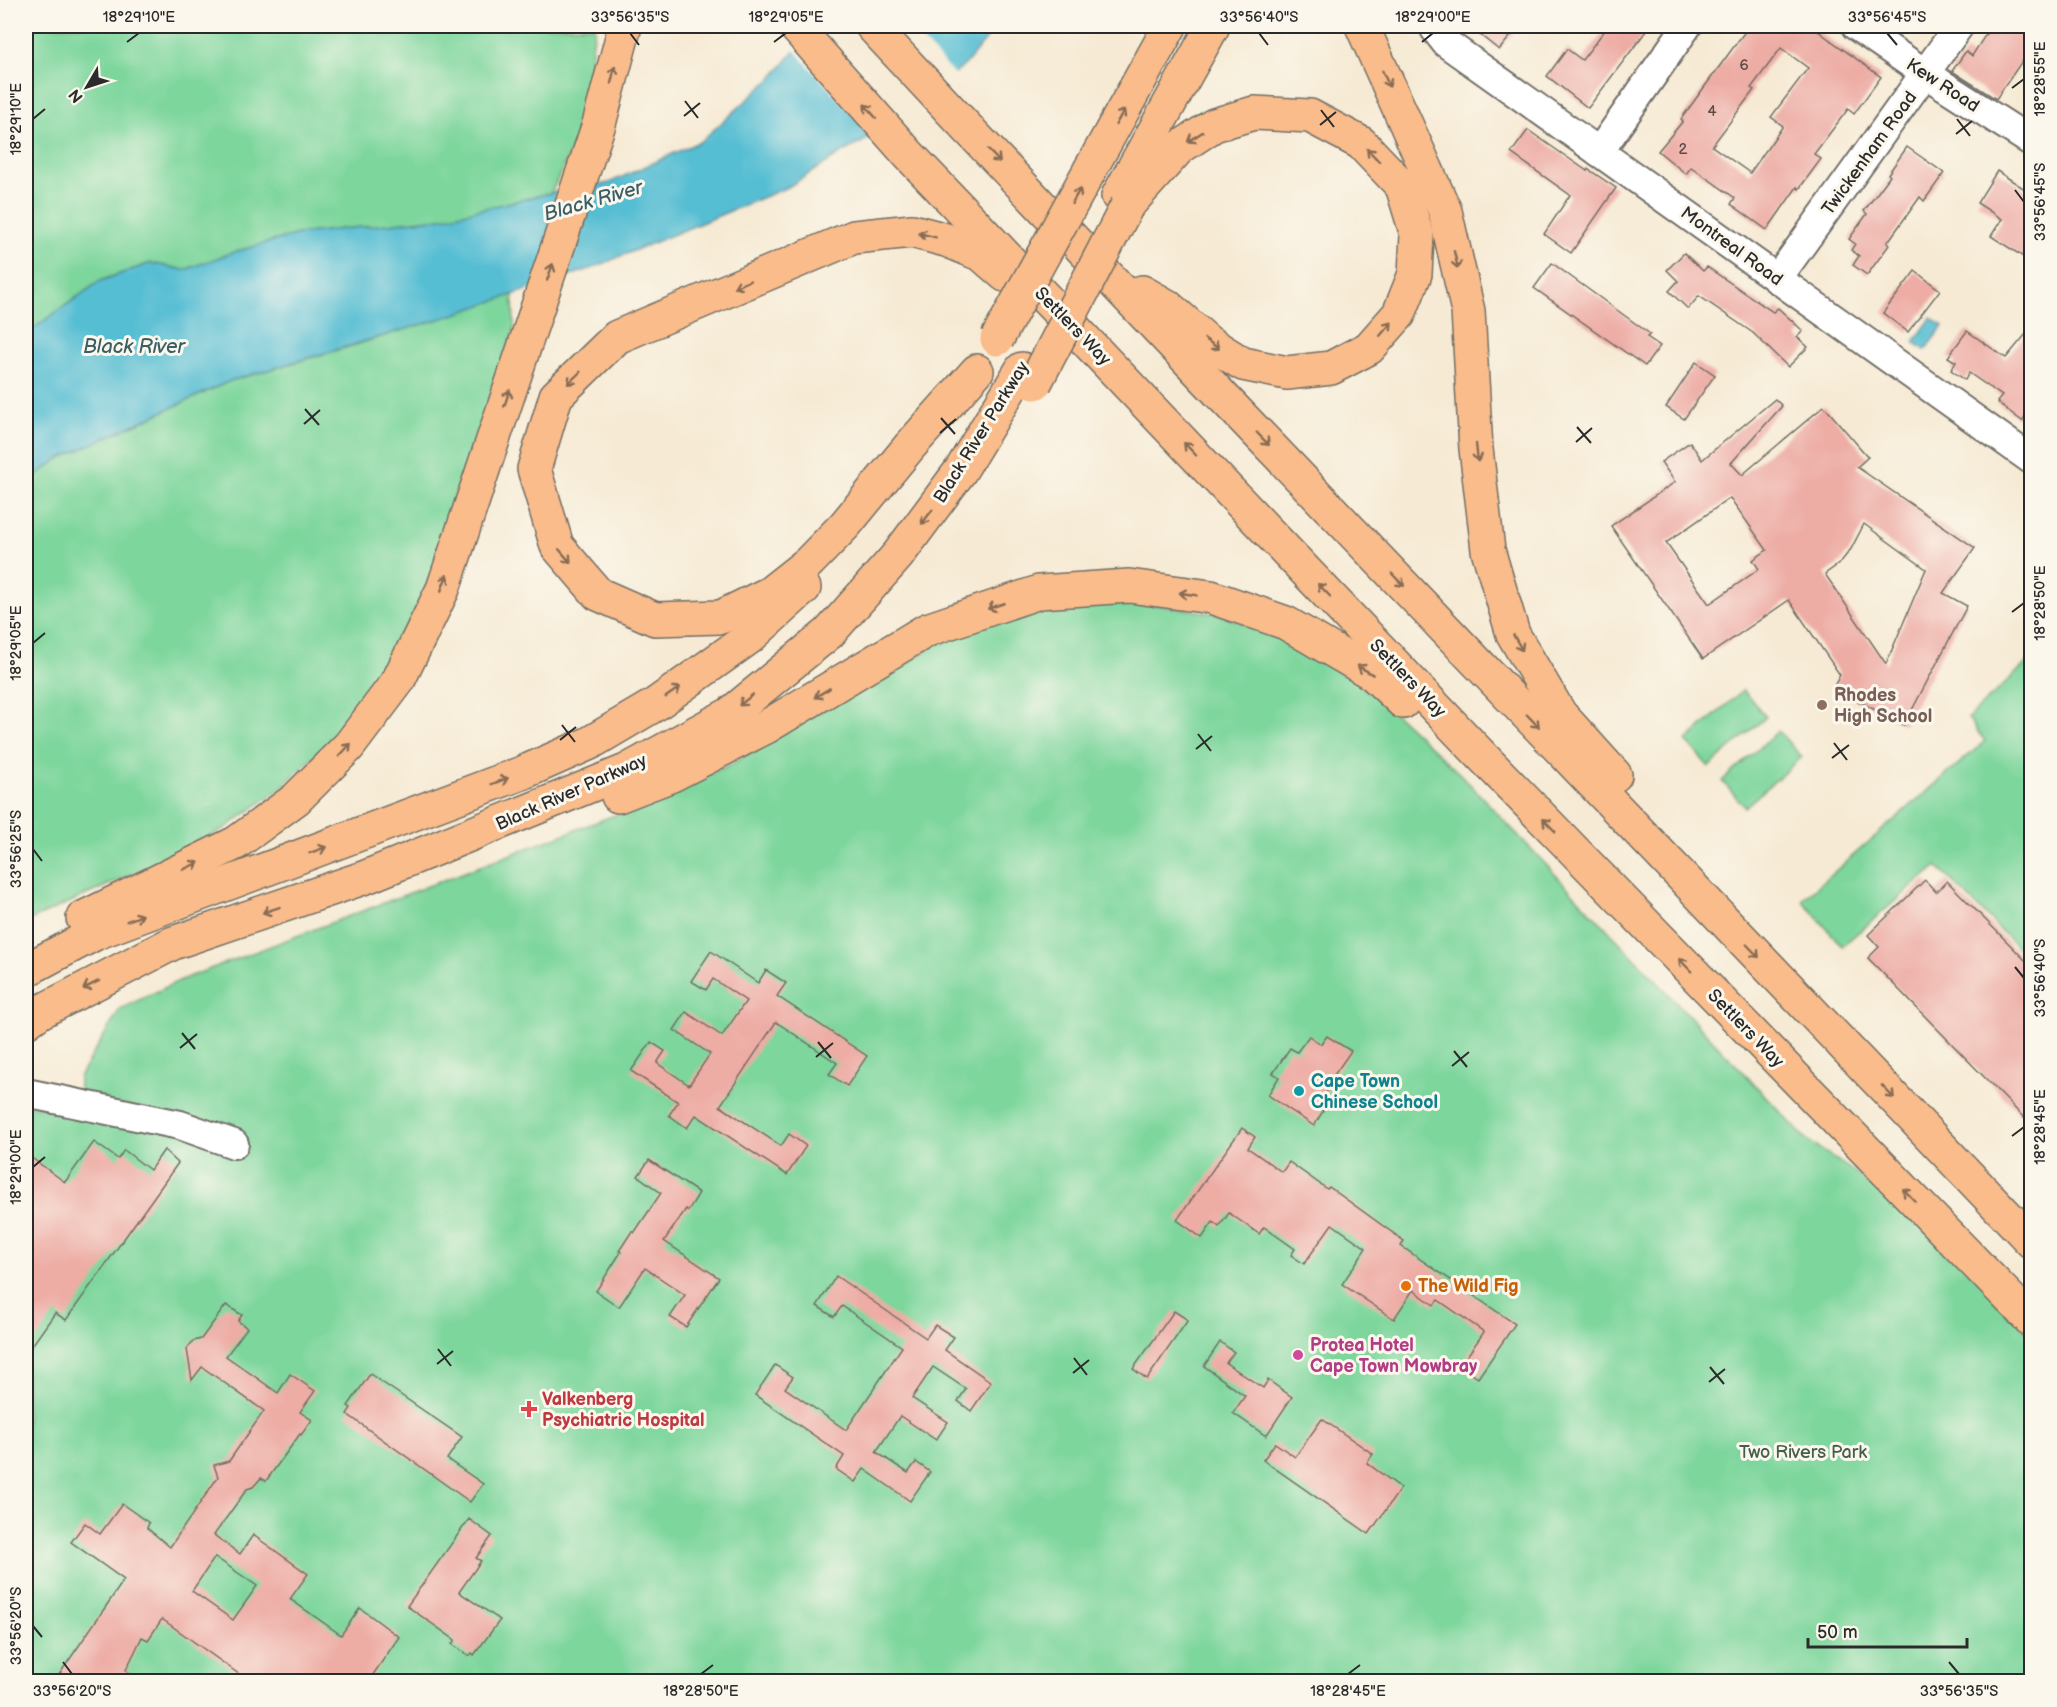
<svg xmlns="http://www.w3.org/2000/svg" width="2057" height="1707" font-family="'Balsamiq Sans',sans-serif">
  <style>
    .green { fill: #7dd69c; stroke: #548064; stroke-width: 1.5 }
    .water { fill: #56bed3; stroke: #40747f; stroke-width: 1.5 }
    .pier { fill: #f6ead4 }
    .building { fill: #edaca4; fill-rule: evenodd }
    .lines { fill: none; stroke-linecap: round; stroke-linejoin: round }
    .minor-casing { stroke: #726e66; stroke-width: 32 }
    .highway-casing { stroke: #726e66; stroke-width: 36 }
    .minor { stroke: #fff; stroke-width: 28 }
    .highway { stroke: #f9bc8a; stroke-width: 33 }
    .highway-bridge-casing { stroke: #726e66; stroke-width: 36; stroke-linecap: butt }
    .highway-bridge { stroke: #f9bc8a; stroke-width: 33 }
    .oneway { stroke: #886c56 }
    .ticks { fill: none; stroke: #2b2b2b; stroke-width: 2 }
    .education-dot { fill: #8d6e63; stroke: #fbf7ec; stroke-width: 2 }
    .culture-dot { fill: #0f9aa8; stroke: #fbf7ec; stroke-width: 2 }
    .food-dot { fill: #e8710a; stroke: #fbf7ec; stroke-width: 2 }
    .hotel-dot { fill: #d1479c; stroke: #fbf7ec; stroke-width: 2 }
    .health-dot { fill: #e0444e; stroke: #fbf7ec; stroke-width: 2 }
    .labels { text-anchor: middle; stroke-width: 6; stroke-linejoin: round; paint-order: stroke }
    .number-label { font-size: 15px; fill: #5c4b49 }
    .street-label { font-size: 18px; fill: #2b2b2b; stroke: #fbf7ec }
    .education-label { font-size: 18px; font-weight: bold; fill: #785e54; stroke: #fbf7ec; text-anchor: start }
    .culture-label { font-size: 18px; font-weight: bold; fill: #0d838f; stroke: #fbf7ec; text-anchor: start }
    .food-label { font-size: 18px; font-weight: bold; fill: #c56008; stroke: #fbf7ec; text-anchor: start }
    .hotel-label { font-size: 18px; font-weight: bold; fill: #b23c85; stroke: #fbf7ec; text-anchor: start }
    .health-label { font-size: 18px; font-weight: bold; fill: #be3a42; stroke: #fbf7ec; text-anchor: start }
    .park-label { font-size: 18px; fill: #445e4d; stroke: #fbf7ec }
    .water-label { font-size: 20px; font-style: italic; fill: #3a5e66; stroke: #fbf7ec }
    .neatline { fill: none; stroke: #2b2b2b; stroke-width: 2 }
    .ticks-label { font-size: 15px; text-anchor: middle; fill: #2b2b2b }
  </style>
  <rect width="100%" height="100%" fill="#fbf7ec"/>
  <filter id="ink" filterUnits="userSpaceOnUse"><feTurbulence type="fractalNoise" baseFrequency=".0167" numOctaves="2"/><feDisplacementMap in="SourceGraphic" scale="12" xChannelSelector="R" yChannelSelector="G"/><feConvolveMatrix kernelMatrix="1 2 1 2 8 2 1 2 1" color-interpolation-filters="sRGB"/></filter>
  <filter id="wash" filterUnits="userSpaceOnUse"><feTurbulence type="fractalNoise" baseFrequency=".008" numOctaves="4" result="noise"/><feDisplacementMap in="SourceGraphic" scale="24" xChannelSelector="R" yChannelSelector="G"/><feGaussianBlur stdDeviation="1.35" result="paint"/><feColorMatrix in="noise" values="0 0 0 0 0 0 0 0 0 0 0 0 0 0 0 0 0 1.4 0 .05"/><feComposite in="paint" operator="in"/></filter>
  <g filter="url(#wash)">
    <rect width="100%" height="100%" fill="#f6ead4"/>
    <!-- green -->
    <g class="green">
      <polygon points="26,26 595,26 582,127 551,193 442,218 298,234 231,253 184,270 151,263 100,281 26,334"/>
      <polygon points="513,294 514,331 437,565 384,674 346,727 277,791 224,829 166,859 26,922 26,482 59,459 230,381 359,344"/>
      <polygon points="1137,602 1218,614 1263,631 1307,651 1350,677 1386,705 1461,775 1807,1140 1950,1237 2031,1338 2031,1681 26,1681 26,1105 78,1111 79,1077 120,1009 181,980 641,805 733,763 913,656 922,654 937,644 1026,609"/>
      <polygon points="2031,659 2031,961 1937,866 1842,946 1802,900 1985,741 1968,718"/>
      <polygon points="1743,690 1766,717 1709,767 1686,741"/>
      <polygon points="1778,731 1802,757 1745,807 1722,781"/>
    </g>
    <!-- water -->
    <g class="water">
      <polygon points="815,26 996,27 965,65 883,131 845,151 788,187 590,269 437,320 230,381 59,459 26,482 26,334 100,281 151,263 184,270 231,253 298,234 442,218 551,193 609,183 701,141 774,76"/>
      <polygon points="1931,318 1943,326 1925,350 1914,342"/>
    </g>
    <!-- pier -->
    <polygon class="pier" points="811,26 909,26 956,76 885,133 875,139 792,48"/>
    <g id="blocks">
      <!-- building -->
      <g class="building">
        <polygon points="1469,26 1519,26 1499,50"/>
        <polygon points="1608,26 1650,26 1588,108 1547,76 1567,49 1582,60"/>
        <path d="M1749,26h62l70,51 -27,37 -6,-5 -34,45 7,5 -22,30 -2,-2 -30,43 -36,-26 4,-6 -44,-31 -5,7 -28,-23 25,-30 -2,-2zM1781,48l27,20 -37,49 12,9 -33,47 -38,-27 42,-56 -3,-2z"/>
        <polygon points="1991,26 2019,26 2031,33 2031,52 2025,63 2022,61 1996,99 1952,71 1966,51 1972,56"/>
        <polygon points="1528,130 1587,171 1588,169 1616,188 1571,253 1544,234 1570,195 1511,153"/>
        <polygon points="1907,147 1944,173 1924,201 1920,197 1887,243 1889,245 1867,275 1853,265 1859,256 1851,250 1855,244 1849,239 1867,214 1864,211 1890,176 1888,174"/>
        <polygon points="1997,171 2031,193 2031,262 1991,236 2002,219 1977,203"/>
        <polygon points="1684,253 1703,271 1707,267 1773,312 1778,308 1803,331 1797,337 1808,347 1788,367 1753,333 1699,296 1688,309 1669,291 1678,281 1667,270"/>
        <polygon points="1552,263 1650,334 1647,337 1660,346 1645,366 1534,288"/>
        <polygon points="1915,271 1940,290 1908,332 1883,313"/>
        <polygon points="2031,328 2031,408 2022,421 1997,402 2002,396 1969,373 1965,380 1951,370 1956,362 1948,357 1967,331 2006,358"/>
        <polygon points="1696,362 1715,375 1684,419 1666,407"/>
        <path d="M1775,399l7,7 -51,57 11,12 82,-69 44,51 -11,10 118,81 -32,45 24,13 -63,119 -71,-37 7,-13 -51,-75 -86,59 -92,-133 64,-44 -14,-20 29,-20 12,18zM1730,498l37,52 -14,10 6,9 -50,35 -43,-61zM1864,524l62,45 -40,95 -61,-90 15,-11 11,-14z"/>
        <polygon points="1925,880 1936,892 1947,881 2031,966 2031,1125 1868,958 1879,947 1868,935"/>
        <polygon points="711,951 758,983 766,970 786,983 777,996 867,1056 847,1086 829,1074 837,1063 776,1022 720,1106 781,1146 789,1134 806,1146 787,1175 696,1115 687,1128 669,1115 678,1102 631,1071 651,1042 665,1051 657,1063 689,1085 710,1054 674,1030 686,1012 722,1036 746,1001 713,979 706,990 691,981"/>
        <polygon points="1309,1036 1321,1044 1327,1036 1351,1051 1327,1085 1330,1086 1318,1107 1323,1111 1314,1126 1268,1095 1279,1077 1273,1073 1290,1048 1297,1052"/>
        <polygon points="1242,1128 1255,1137 1248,1148 1282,1172 1289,1162 1327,1189 1329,1187 1404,1241 1401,1246 1515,1324 1478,1378 1460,1366 1484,1332 1438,1300 1434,1305 1413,1290 1394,1319 1342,1284 1366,1248 1332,1224 1304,1264 1291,1255 1295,1249 1264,1227 1259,1234 1229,1213 1219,1227 1213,1222 1202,1238 1177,1220"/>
        <polygon points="94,1142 118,1159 124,1150 150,1170 164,1150 178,1163 66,1320 55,1313 26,1354 26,1154 65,1182"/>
        <polygon points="649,1160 699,1193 688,1211 686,1209 664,1241 719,1278 686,1327 670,1317 685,1295 645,1268 619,1307 596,1291 621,1252 619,1251 632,1231 634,1233 661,1193 638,1176"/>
        <polygon points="836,1276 926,1338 935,1325 954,1337 945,1350 991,1382 971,1411 958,1401 966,1389 933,1367 912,1398 948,1422 936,1440 900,1416 876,1452 908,1473 916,1462 930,1472 910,1501 864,1469 855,1482 836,1469 844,1456 755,1395 775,1365 793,1377 785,1388 846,1430 902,1347 842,1306 834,1317 817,1306"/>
        <path d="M226,1305l16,10 -4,6 9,7 -21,28 52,37 12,-19 25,17 -15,21 12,8 -11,15 -1,-1 -34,47 -5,-3 -8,9 -6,2 -33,46 26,19 13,-19 55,39 -18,25 51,36 19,-27 39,29 -31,45h-118l-88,-63 -14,21 -6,-3 -16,33 15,12h-87l70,-102 -53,-38 14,-19 15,11 22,-30 27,19 -2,5 23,19 48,-70 -4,-12 15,-4 35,-50 -62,-44 -10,13 -5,-31 6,-8 8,-2zM215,1557l42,29 -24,34 -41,-29z"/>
        <polygon points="1174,1311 1188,1320 1147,1379 1133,1369"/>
        <polygon points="1220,1342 1234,1352 1226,1363 1263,1388 1268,1380 1292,1397 1266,1436 1233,1413 1245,1396 1204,1366"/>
        <polygon points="370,1374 462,1437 447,1459 483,1484 470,1502 347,1414 351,1408 348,1406"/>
        <polygon points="1322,1419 1373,1454 1367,1463 1401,1488 1369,1534 1263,1460 1275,1443 1295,1457"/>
        <polygon points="469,1519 492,1536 476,1558 481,1561 459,1592 500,1620 474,1655 472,1653 469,1656 452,1644 455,1640 407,1606"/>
      </g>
    </g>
  </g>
  <g filter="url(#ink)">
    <use href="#blocks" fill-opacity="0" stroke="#726e66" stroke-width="1.5"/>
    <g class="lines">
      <!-- minor casing -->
      <g class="minor-casing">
        <g id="minor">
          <polyline points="1436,26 1435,29 1446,43 2032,460"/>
          <polyline points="1856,26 1926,74 2032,142"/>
          <polyline points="1599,152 1687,26"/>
          <polyline points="1777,279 1959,26"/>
          <polyline points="26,1093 180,1125 234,1144"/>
        </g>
      </g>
      <!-- highway casing -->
      <g class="highway-casing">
        <g id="highway">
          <polyline points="795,26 909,155 1480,754 2032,1321"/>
          <polyline points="872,26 954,114 1223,397 2032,1242"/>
          <polyline points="1362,26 1445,211 1468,311 1476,449 1488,550 1513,634 1560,714 1615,775"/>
          <polyline points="1091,168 1170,26"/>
          <polyline points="1118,196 1213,26"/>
          <polyline points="1127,206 1179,148 1214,125 1254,113 1310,116 1361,143 1402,186 1417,235 1415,274 1399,314 1369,348 1331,368 1287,373 1243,364 1208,342 1167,306 1142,292"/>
          <polyline points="977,371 910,446 845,525 808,563 770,593 721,617 655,619 598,594 557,546 534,469 556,396 617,337 854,237 912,231 946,240 982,255 1005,275"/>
          <polyline points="618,796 672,775 766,727 927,630 1039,592 1129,586 1211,597 1286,623 1373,674 1403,702"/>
          <polyline points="83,918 236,843 296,799 349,746 398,681 443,589 599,124 625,26"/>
          <polyline points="26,970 96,933 522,773 590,743 656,704 750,637 804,588"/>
          <polyline points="26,1022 40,1012 173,943 366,877 626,771 730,714 829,633 898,555 961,470 1022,369"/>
        </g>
      </g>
      <!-- minor -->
      <use href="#minor" class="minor"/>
      <!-- highway -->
      <use href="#highway" class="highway"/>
      <!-- highway-bridge casing -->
      <g class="highway-bridge-casing">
        <g id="highway-bridge">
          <polyline points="997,339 1091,168"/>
          <polyline points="1035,383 1127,206"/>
        </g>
      </g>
      <!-- highway-bridge -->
      <use href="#highway-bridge" class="highway-bridge"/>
    </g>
    <!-- one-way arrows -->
    <defs><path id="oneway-shaft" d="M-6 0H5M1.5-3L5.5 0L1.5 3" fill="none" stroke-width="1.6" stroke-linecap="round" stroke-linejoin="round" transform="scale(1.5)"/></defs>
    <g class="oneway">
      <use href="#oneway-shaft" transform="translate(613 75) rotate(-77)"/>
      <use href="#oneway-shaft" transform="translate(1386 79) rotate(66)"/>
      <use href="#oneway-shaft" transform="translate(870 111) rotate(-131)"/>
      <use href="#oneway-shaft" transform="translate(1120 117) rotate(-61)"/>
      <use href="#oneway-shaft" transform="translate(1195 137) rotate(147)"/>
      <use href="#oneway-shaft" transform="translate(1373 155) rotate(-134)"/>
      <use href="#oneway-shaft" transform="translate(994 156) rotate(46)"/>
      <use href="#oneway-shaft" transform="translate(1076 196) rotate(-61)"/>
      <use href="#oneway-shaft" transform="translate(927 235) rotate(-165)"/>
      <use href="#oneway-shaft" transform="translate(1456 260) rotate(77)"/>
      <use href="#oneway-shaft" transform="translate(550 272) rotate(-71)"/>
      <use href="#oneway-shaft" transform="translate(742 284) rotate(157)"/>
      <use href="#oneway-shaft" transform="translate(1386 329) rotate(-49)"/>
      <use href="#oneway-shaft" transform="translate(1212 344) rotate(35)"/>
      <use href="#oneway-shaft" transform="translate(574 378) rotate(136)"/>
      <use href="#oneway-shaft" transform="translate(507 398) rotate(-71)"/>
      <use href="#oneway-shaft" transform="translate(1263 439) rotate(46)"/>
      <use href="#oneway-shaft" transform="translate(1190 449) rotate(-134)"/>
      <use href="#oneway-shaft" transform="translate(1477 453) rotate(84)"/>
      <use href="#oneway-shaft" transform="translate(927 517) rotate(127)"/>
      <use href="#oneway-shaft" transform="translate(565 556) rotate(49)"/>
      <use href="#oneway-shaft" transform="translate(1398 580) rotate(46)"/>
      <use href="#oneway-shaft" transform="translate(444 583) rotate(-70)"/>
      <use href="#oneway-shaft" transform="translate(1324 590) rotate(-134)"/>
      <use href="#oneway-shaft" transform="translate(1188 594) rotate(-172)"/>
      <use href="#oneway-shaft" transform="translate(996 606) rotate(161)"/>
      <use href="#oneway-shaft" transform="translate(1518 643) rotate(60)"/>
      <use href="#oneway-shaft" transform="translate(1365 670) rotate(-149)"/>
      <use href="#oneway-shaft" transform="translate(673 692) rotate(-35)"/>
      <use href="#oneway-shaft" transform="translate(822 693) rotate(149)"/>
      <use href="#oneway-shaft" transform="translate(746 700) rotate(141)"/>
      <use href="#oneway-shaft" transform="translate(1533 721) rotate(46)"/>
      <use href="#oneway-shaft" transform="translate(345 750) rotate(-47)"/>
      <use href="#oneway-shaft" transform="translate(500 781) rotate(-21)"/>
      <use href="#oneway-shaft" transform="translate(1549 825) rotate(-134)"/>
      <use href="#oneway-shaft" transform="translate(318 850) rotate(-21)"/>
      <use href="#oneway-shaft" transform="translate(191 866) rotate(-26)"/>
      <use href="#oneway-shaft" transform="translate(271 910) rotate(161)"/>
      <use href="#oneway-shaft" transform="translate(135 918) rotate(-21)"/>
      <use href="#oneway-shaft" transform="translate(1753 951) rotate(46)"/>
      <use href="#oneway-shaft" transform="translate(1685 965) rotate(-134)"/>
      <use href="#oneway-shaft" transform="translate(91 985) rotate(153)"/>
      <use href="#oneway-shaft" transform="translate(1888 1092) rotate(46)"/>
      <use href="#oneway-shaft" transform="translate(1909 1195) rotate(-134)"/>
    </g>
  </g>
  <!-- ticks -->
  <path class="ticks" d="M630,33l9,12M1259,33l9,12M1887,33l10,12M127,42l12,-9M774,42l12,-9M1422,42l11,-9M2012,88l12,-9M685,101l13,17M1321,110l13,17M684,116l16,-13M33,119l12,-10M1957,119l13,17M1320,125l16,-13M1956,134l16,-13M2015,190l9,12M305,409l14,16M941,418l14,16M304,424l16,-14M1577,427l14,16M940,433l16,-14M1576,442l16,-14M2012,612l12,-9M33,643l12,-10M562,725l13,17M1198,734l13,17M560,740l16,-13M1834,743l13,17M1196,749l16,-13M1832,758l17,-13M33,849l9,12M2015,967l9,11M182,1033l13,16M818,1042l13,16M180,1048l17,-14M1454,1051l13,16M816,1057l17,-14M1452,1066l17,-14M2012,1136l12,-9M33,1167l12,-10M438,1349l13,17M1074,1358l13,17M437,1364l16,-13M1710,1367l14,17M1073,1373l16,-13M1709,1382l16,-13M33,1626l9,11M63,1662l9,12M1949,1662l10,12M701,1674l12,-9M1348,1674l12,-9"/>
  <!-- markers -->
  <circle class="education-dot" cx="1822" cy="705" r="6"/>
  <circle class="culture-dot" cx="1299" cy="1091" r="6"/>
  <circle class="food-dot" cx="1406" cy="1286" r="6"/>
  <circle class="hotel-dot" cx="1298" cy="1355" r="6"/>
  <path class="health-dot" d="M526 1400h6v6h6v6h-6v6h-6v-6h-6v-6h6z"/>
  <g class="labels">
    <!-- number labels -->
    <g class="number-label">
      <text x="1744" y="70">6</text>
      <text x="1712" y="116">4</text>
      <text x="1683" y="154">2</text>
    </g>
    <!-- street labels -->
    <g class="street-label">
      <text transform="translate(1943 85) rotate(33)" y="6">Kew Road</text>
      <text transform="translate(1869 153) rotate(-54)" y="6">Twickenham Road</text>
      <text transform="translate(1732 246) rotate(36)" y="6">Montreal Road</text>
      <text transform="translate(1073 326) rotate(46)" y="6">Settlers Way</text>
      <text transform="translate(981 432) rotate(-58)" y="6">Black River Parkway</text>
      <text transform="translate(1408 678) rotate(46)" y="6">Settlers Way</text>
      <text transform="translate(571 792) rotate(-24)" y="6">Black River Parkway</text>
      <text transform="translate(1746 1028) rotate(46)" y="6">Settlers Way</text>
    </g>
    <!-- education labels -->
    <g class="education-label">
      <text x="1834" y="701">Rhodes<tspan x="1834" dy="21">High School</tspan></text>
    </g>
    <!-- culture labels -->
    <g class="culture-label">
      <text x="1311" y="1087">Cape Town<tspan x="1311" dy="21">Chinese School</tspan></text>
    </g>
    <!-- food labels -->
    <g class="food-label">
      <text x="1418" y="1292">The Wild Fig</text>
    </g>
    <!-- hotel labels -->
    <g class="hotel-label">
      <text x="1310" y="1351">Protea Hotel<tspan x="1310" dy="21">Cape Town Mowbray</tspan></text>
    </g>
    <!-- health labels -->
    <g class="health-label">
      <text x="542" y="1405">Valkenberg<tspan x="542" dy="21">Psychiatric Hospital</tspan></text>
    </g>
    <!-- park labels -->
    <g class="park-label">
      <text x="1803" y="1458">Two Rivers Park</text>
    </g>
    <!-- water labels -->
    <g class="water-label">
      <text transform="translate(593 200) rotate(-16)" y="7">Black River</text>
      <text x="134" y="353">Black River</text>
    </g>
  </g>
  <!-- margin -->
  <rect width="2057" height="1707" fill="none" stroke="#fbf7ec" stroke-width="66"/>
  <!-- north arrow -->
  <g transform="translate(87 87) rotate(231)" stroke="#fbf7ec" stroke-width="4.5" paint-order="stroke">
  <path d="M0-4.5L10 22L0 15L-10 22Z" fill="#2b2b2b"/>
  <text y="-9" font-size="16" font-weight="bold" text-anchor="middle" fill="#2b2b2b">N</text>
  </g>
  <!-- scale -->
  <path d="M1808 1638v9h159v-9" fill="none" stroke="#2b2b2b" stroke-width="3"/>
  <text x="1817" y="1638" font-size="18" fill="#2b2b2b" stroke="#fbf7ec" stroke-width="4.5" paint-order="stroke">50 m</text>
  <rect x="33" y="33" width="1991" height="1641" class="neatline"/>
  <g class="ticks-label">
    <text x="139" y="22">18°29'10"E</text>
    <text x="630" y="22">33°56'35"S</text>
    <text x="786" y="22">18°29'05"E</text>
    <text x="1259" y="22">33°56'40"S</text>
    <text x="1433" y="22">18°29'00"E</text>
    <text x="1887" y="22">33°56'45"S</text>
    <text transform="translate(2040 79) rotate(-90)" y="5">18°28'55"E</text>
    <text transform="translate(16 119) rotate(-90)" y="5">18°29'10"E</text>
    <text transform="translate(2040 202) rotate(-90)" y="5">33°56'45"S</text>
    <text transform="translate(2040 603) rotate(-90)" y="5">18°28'50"E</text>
    <text transform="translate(16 643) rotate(-90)" y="5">18°29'05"E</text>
    <text transform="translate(16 849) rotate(-90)" y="5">33°56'25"S</text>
    <text transform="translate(2040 978) rotate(-90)" y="5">33°56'40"S</text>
    <text transform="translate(2040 1127) rotate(-90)" y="5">18°28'45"E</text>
    <text transform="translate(16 1167) rotate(-90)" y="5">18°29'00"E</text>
    <text transform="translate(16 1626) rotate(-90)" y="5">33°56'20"S</text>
    <text x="72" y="1696">33°56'20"S</text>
    <text x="701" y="1696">18°28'50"E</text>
    <text x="1348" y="1696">18°28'45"E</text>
    <text x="1959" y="1696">33°56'35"S</text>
  </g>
</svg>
